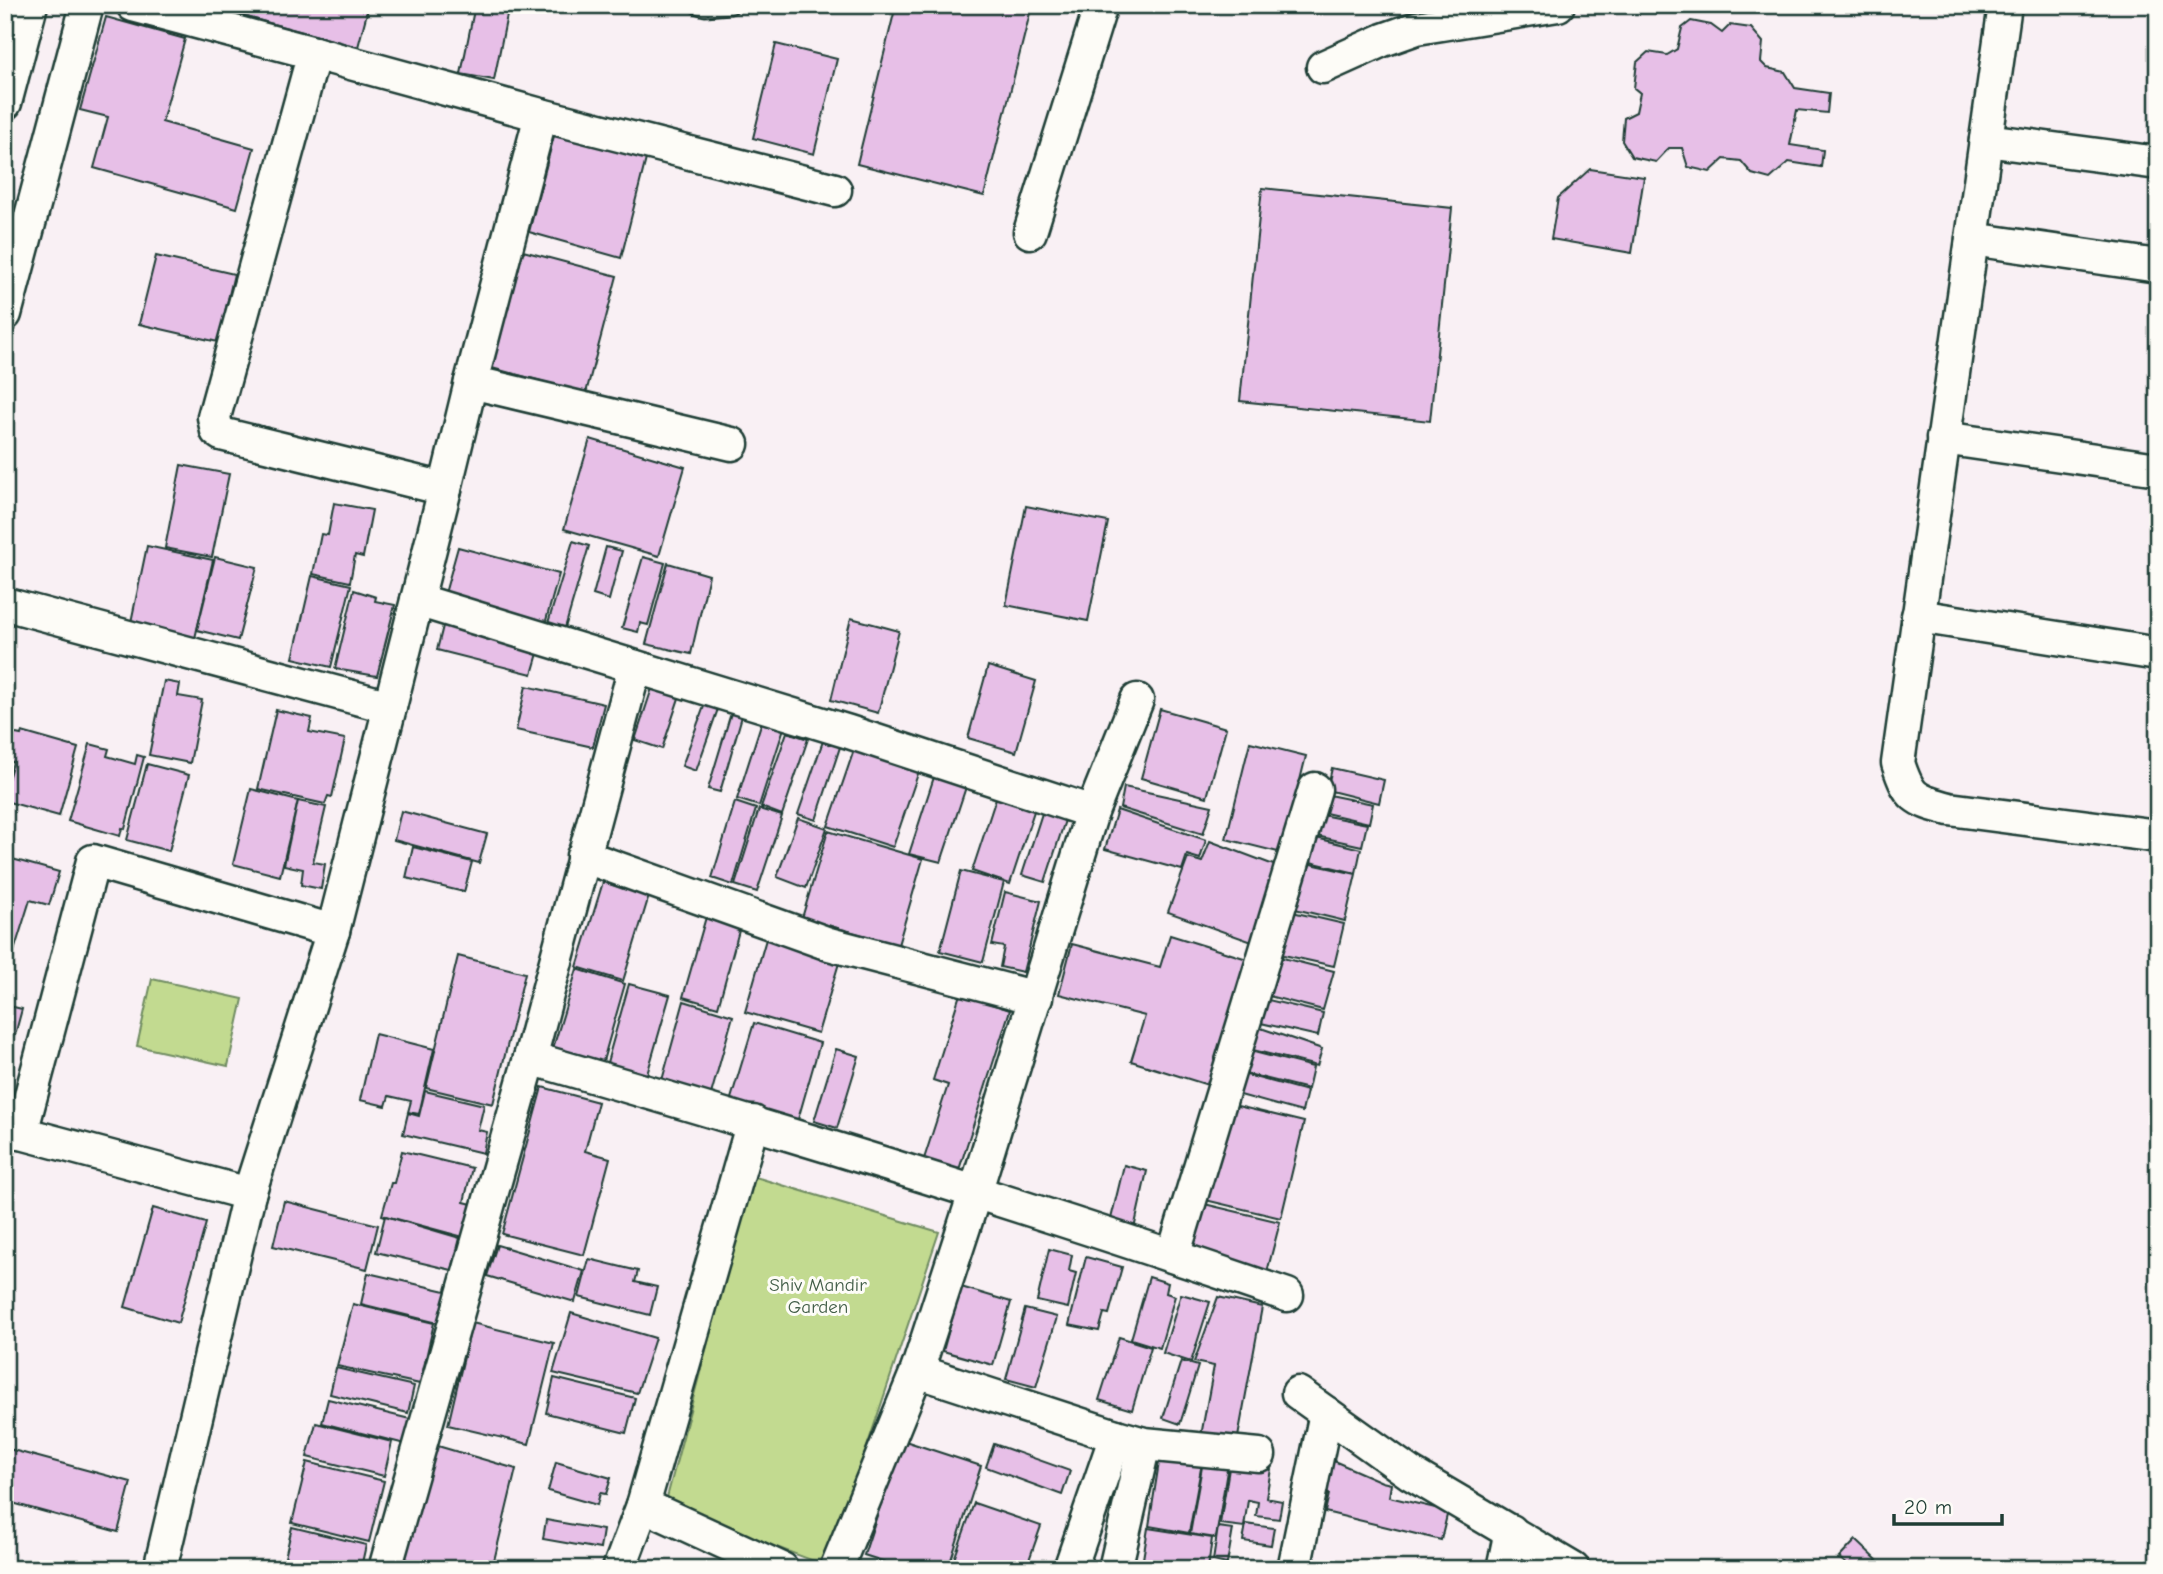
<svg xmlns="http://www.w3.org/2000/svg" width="2163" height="1574" font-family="'Comic Neue',sans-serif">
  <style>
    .green { fill: #c2da90; stroke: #708c62; stroke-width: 2 }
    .building { fill: #e7bfe7; stroke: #1f3d34; stroke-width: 2 }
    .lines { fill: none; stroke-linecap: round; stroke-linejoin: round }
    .lane-casing { stroke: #1f3d34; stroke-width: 21 }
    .street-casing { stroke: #1f3d34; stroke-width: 37 }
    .lane { stroke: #fdfcf7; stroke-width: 16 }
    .street { stroke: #fdfcf7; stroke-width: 32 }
    .labels { text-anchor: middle; stroke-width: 6; stroke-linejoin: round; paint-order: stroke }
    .park-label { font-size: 19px; fill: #405c46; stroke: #fdfcf7 }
  </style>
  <rect width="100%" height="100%" fill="#f9f0f4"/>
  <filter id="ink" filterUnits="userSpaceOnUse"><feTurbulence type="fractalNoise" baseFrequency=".0143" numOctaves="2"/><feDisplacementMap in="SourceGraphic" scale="14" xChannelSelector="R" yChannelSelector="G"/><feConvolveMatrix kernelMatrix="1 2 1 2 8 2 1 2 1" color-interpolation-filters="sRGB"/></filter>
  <g filter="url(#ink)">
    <!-- green -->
    <g class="green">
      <polygon points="152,979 243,999 228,1066 137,1046"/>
      <polygon points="752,1176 939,1232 827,1566 665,1505"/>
    </g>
    <!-- building -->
    <g class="building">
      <polygon points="245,5 369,5 358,47 243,16"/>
      <polygon points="475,5 509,5 494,80 461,74"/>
      <polygon points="896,5 1032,5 984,196 857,164"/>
      <polygon points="106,17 185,39 162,122 254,148 237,208 94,168 108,117 80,110"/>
      <polygon points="1691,21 1711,25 1722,33 1730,25 1751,28 1763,42 1761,62 1767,68 1785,72 1795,88 1829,93 1827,113 1797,110 1790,145 1823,150 1821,167 1789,162 1770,179 1752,174 1741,161 1724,159 1710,172 1688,167 1682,148 1669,148 1656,162 1632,157 1622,141 1624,118 1636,112 1640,93 1634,88 1637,62 1648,52 1667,55 1677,49 1682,28"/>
      <polygon points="776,44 837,59 814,154 753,138"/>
      <polygon points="555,132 647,155 621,258 529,232"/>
      <polygon points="1590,169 1644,177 1632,253 1551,239 1558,198"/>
      <polygon points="1262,188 1452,208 1430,421 1240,401"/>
      <polygon points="523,251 617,276 586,393 492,368"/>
      <polygon points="156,256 234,274 218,342 139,324"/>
      <polygon points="590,439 685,467 659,556 564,529"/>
      <polygon points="181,465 229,474 212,557 165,548"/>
      <polygon points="334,503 372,510 363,557 355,555 350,582 313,574 321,534 328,535"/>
      <polygon points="1026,506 1108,522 1088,621 1006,605"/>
      <polygon points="573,541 589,546 565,628 548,623"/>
      <polygon points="147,546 213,560 193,647 130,627"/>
      <polygon points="458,547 559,574 545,624 444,597"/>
      <polygon points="606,547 622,551 609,600 593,595"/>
      <polygon points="215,557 257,567 238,640 197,630"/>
      <polygon points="643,557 665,563 648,625 640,623 638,632 622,628"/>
      <polygon points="668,563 709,575 691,654 646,644"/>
      <polygon points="312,576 351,585 331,667 293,658"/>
      <polygon points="354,590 376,597 375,601 395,605 377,676 335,669"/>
      <polygon points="445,618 541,643 532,674 437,650"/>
      <polygon points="851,618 899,631 878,713 831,700"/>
      <polygon points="988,666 1036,681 1016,752 968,738"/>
      <polygon points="164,681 180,684 178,696 202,700 190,763 149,755"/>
      <polygon points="654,682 681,692 662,749 635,740"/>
      <polygon points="526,686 604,704 593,747 516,730"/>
      <polygon points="706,701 719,706 696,771 682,766"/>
      <polygon points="1160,709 1226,728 1207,797 1141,778"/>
      <polygon points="276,710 312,718 309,732 345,739 332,797 328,796 325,804 258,789"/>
      <polygon points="731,713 742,716 720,792 708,789"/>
      <polygon points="762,721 784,728 759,806 737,799"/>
      <polygon points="22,732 78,748 59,816 5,801 5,790 13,762 5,760 5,756 11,733 21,735"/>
      <polygon points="787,732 808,739 782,815 761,807"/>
      <polygon points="824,738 841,744 816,820 798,814"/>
      <polygon points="1250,742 1306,756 1282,853 1226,839"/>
      <polygon points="90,744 109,749 107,756 135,764 137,755 144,757 125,829 122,828 120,836 68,821"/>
      <polygon points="855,747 920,768 893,847 828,826"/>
      <polygon points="147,764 189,775 169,851 127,840"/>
      <polygon points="1332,768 1384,780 1379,803 1327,790"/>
      <polygon points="934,777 966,787 941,862 909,854"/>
      <polygon points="1124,787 1212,806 1203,834 1120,808"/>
      <polygon points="251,789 298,801 280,876 233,864"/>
      <polygon points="998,792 1036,805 1010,884 972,871"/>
      <polygon points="1324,794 1373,804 1369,823 1321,812"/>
      <polygon points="298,801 326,807 313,862 325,864 321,889 301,885 303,869 284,865"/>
      <polygon points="735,802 756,809 733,885 712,878"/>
      <polygon points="1045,804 1068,811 1045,882 1022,875"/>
      <polygon points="759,809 782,816 757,892 735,885"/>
      <polygon points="1117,810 1206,840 1200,859 1187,855 1182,870 1105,849"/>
      <polygon points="401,811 487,834 479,863 394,840"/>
      <polygon points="1317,814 1367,824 1362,846 1312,835"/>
      <polygon points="798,818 827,828 806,888 777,877"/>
      <polygon points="828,831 923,859 898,945 802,918"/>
      <polygon points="1312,837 1361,849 1356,873 1306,861"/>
      <polygon points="1210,841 1279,867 1252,942 1168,912 1188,858 1202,862"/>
      <polygon points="413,847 472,862 464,892 406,878"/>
      <polygon points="5,857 59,872 49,905 30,900 5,980"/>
      <polygon points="1302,862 1356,874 1345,921 1291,908"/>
      <polygon points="961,871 1004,882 983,962 940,951"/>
      <polygon points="603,882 649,896 623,981 577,967"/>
      <polygon points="1005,892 1041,901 1023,972 1000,967 1004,947 992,945"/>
      <polygon points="1288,911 1344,924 1334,966 1279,954"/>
      <polygon points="706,917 740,927 718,1007 683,997"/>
      <polygon points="768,932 842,953 818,1033 745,1012"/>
      <polygon points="1170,935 1247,959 1208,1085 1131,1061 1145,1016 1059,994 1072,944 1160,967"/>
      <polygon points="1271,955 1334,971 1323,1010 1261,994"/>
      <polygon points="458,956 525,973 493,1104 426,1088"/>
      <polygon points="577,969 625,984 601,1068 551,1055"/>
      <polygon points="629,984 670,995 646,1078 606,1066"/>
      <polygon points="960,994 1010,1010 957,1176 922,1165 948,1085 933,1080"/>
      <polygon points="1260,998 1323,1013 1318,1036 1252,1021"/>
      <polygon points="684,1001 733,1016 710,1098 661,1084"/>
      <polygon points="5,1005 22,1009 15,1035 5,1032"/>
      <polygon points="754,1023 820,1043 797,1123 730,1102"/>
      <polygon points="1252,1025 1322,1049 1317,1066 1245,1048"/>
      <polygon points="375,1034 434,1049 419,1114 408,1112 411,1101 389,1096 386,1106 360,1100"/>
      <polygon points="836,1049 859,1056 837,1128 814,1121"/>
      <polygon points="1246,1050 1313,1067 1308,1089 1240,1072"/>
      <polygon points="1239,1073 1307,1091 1302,1112 1233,1093"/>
      <polygon points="542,1087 598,1102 585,1151 610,1158 584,1255 502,1234"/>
      <polygon points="425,1091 484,1105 478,1130 487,1132 483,1153 403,1134 408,1113 419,1116"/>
      <polygon points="1221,1102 1304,1122 1281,1218 1197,1198"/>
      <polygon points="402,1151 472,1168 464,1202 476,1205 467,1238 382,1215 391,1183 394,1183"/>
      <polygon points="1124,1165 1147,1171 1134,1229 1110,1223"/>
      <polygon points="284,1201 378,1225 367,1269 273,1246"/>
      <polygon points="1196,1202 1280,1222 1265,1280 1187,1255"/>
      <polygon points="153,1208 206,1223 178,1323 125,1307"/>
      <polygon points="385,1216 460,1238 452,1270 376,1252"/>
      <polygon points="497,1245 584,1271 575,1302 487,1276"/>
      <polygon points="1049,1249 1072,1255 1069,1271 1076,1273 1068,1308 1037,1301"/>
      <polygon points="1086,1257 1122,1267 1109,1314 1104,1313 1099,1331 1069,1325"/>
      <polygon points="589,1259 638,1271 635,1282 657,1287 650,1315 579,1297"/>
      <polygon points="368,1273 450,1292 442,1324 361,1304"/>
      <polygon points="1149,1277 1168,1283 1166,1293 1175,1296 1160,1348 1131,1339"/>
      <polygon points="961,1287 1011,1302 993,1365 943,1351"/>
      <polygon points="1181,1294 1210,1302 1191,1362 1163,1353"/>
      <polygon points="1218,1297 1262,1307 1236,1448 1200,1441 1214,1366 1194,1362"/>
      <polygon points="353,1304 434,1323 420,1384 337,1366"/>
      <polygon points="1025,1309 1057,1317 1036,1387 1006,1379"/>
      <polygon points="571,1313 655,1338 637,1393 553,1373"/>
      <polygon points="472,1323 554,1343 529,1444 448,1425"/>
      <polygon points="1119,1337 1151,1347 1132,1410 1099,1400"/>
      <polygon points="1181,1361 1198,1366 1180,1424 1163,1418"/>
      <polygon points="336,1368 414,1386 408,1413 330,1394"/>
      <polygon points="554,1378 635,1398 626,1433 546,1413"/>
      <polygon points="328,1399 410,1419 405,1444 322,1423"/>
      <polygon points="316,1423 392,1442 384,1476 307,1457"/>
      <polygon points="902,1440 981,1466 948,1569 907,1569 864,1555"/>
      <polygon points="431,1444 516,1469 492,1569 401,1569"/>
      <polygon points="994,1444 1070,1471 1062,1495 986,1467"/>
      <polygon points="5,1448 131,1482 118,1532 5,1501"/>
      <polygon points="1160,1456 1202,1463 1189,1533 1149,1526"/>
      <polygon points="1203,1461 1228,1465 1216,1538 1190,1534"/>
      <polygon points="1334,1461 1382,1482 1391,1484 1389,1497 1448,1511 1441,1540 1325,1512 1329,1494 1322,1488"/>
      <polygon points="307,1462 384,1481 369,1542 292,1523"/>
      <polygon points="556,1462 611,1478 606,1494 600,1493 597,1505 548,1491"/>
      <polygon points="1230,1462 1271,1469 1266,1498 1282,1501 1279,1519 1256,1516 1258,1502 1248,1500 1244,1527 1220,1524"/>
      <polygon points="974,1503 1041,1526 1028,1563 1037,1567 1036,1569 964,1569 952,1565"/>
      <polygon points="546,1520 603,1530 600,1549 543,1539"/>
      <polygon points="1246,1524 1274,1528 1271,1545 1243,1541"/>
      <polygon points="292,1527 366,1545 362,1563 370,1565 370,1569 313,1569 284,1562"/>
      <polygon points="1218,1527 1233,1529 1227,1564 1213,1561"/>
      <polygon points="1148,1528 1212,1538 1208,1569 1143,1559"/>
      <polygon points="1856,1540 1877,1560 1868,1569 1853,1569 1839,1558"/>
    </g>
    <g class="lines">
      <!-- lane casing -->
      <g class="lane-casing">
        <polyline id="lane" points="698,5 705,7 730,5"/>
      </g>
      <!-- street casing -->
      <g class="street-casing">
        <g id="street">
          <polyline points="133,5 314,53 214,417 217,431 221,434 445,489 471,382 732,444"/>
          <path d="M2005,5l-107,758c11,34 16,37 51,46l209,27"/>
          <polyline points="314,53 541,115 835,190"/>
          <polyline points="1323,67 1383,40 1417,28 1558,5"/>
          <polyline points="5,103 31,5"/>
          <polyline points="1986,140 2158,163"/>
          <polyline points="1030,232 1101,5"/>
          <polyline points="1972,239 2158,266"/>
          <polyline points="5,314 87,5"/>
          <polyline points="471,382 541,115"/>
          <polyline points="1943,438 2158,469"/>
          <polyline points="417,600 849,732 1092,812"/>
          <polyline points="5,604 390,707 333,931 249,1194 160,1569"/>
          <polyline points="1918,616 2158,654"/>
          <polyline points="390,707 445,489"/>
          <polyline points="583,856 829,944 1036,998"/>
          <path d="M530,1058c254,73 507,151 757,237"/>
          <polyline points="5,1129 21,1133 93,861 333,931"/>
          <polyline points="21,1133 249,1194"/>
          <polyline points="1173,1256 1315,789"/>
          <polyline points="917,1371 1116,1436 1144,1444 1259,1455"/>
          <polyline points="1298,1393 1410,1473 1573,1569"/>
          <polyline points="643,1505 782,1569"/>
          <polyline points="385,1569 530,1058 635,667"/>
          <polyline points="619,1569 643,1505 753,1122"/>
          <polyline points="836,1569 917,1371 975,1193 1092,812 1137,700"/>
          <polyline points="1070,1569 1116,1436"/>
          <polyline points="1115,1569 1144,1444"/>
          <polyline points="1294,1569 1326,1413"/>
          <polyline points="1503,1569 1511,1531"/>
        </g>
      </g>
      <!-- lane -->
      <use href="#lane" class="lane"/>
      <!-- street -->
      <use href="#street" class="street"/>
    </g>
  </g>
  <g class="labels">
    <!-- park labels -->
    <g class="park-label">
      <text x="818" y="1291">Shiv Mandir<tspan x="818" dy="22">Garden</tspan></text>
    </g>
  </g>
  <!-- margin -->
  <rect width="2163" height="1574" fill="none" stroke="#fdfcf7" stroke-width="28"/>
  <rect x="14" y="14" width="2135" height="1546" fill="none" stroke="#1f3d34" stroke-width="2.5" filter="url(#ink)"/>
  <!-- scale -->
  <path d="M1894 1514v10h108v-10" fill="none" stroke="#1f3d34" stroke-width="3.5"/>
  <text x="1904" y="1514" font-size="21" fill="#1f3d34" stroke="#fdfcf7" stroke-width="5" paint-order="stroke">20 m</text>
</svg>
